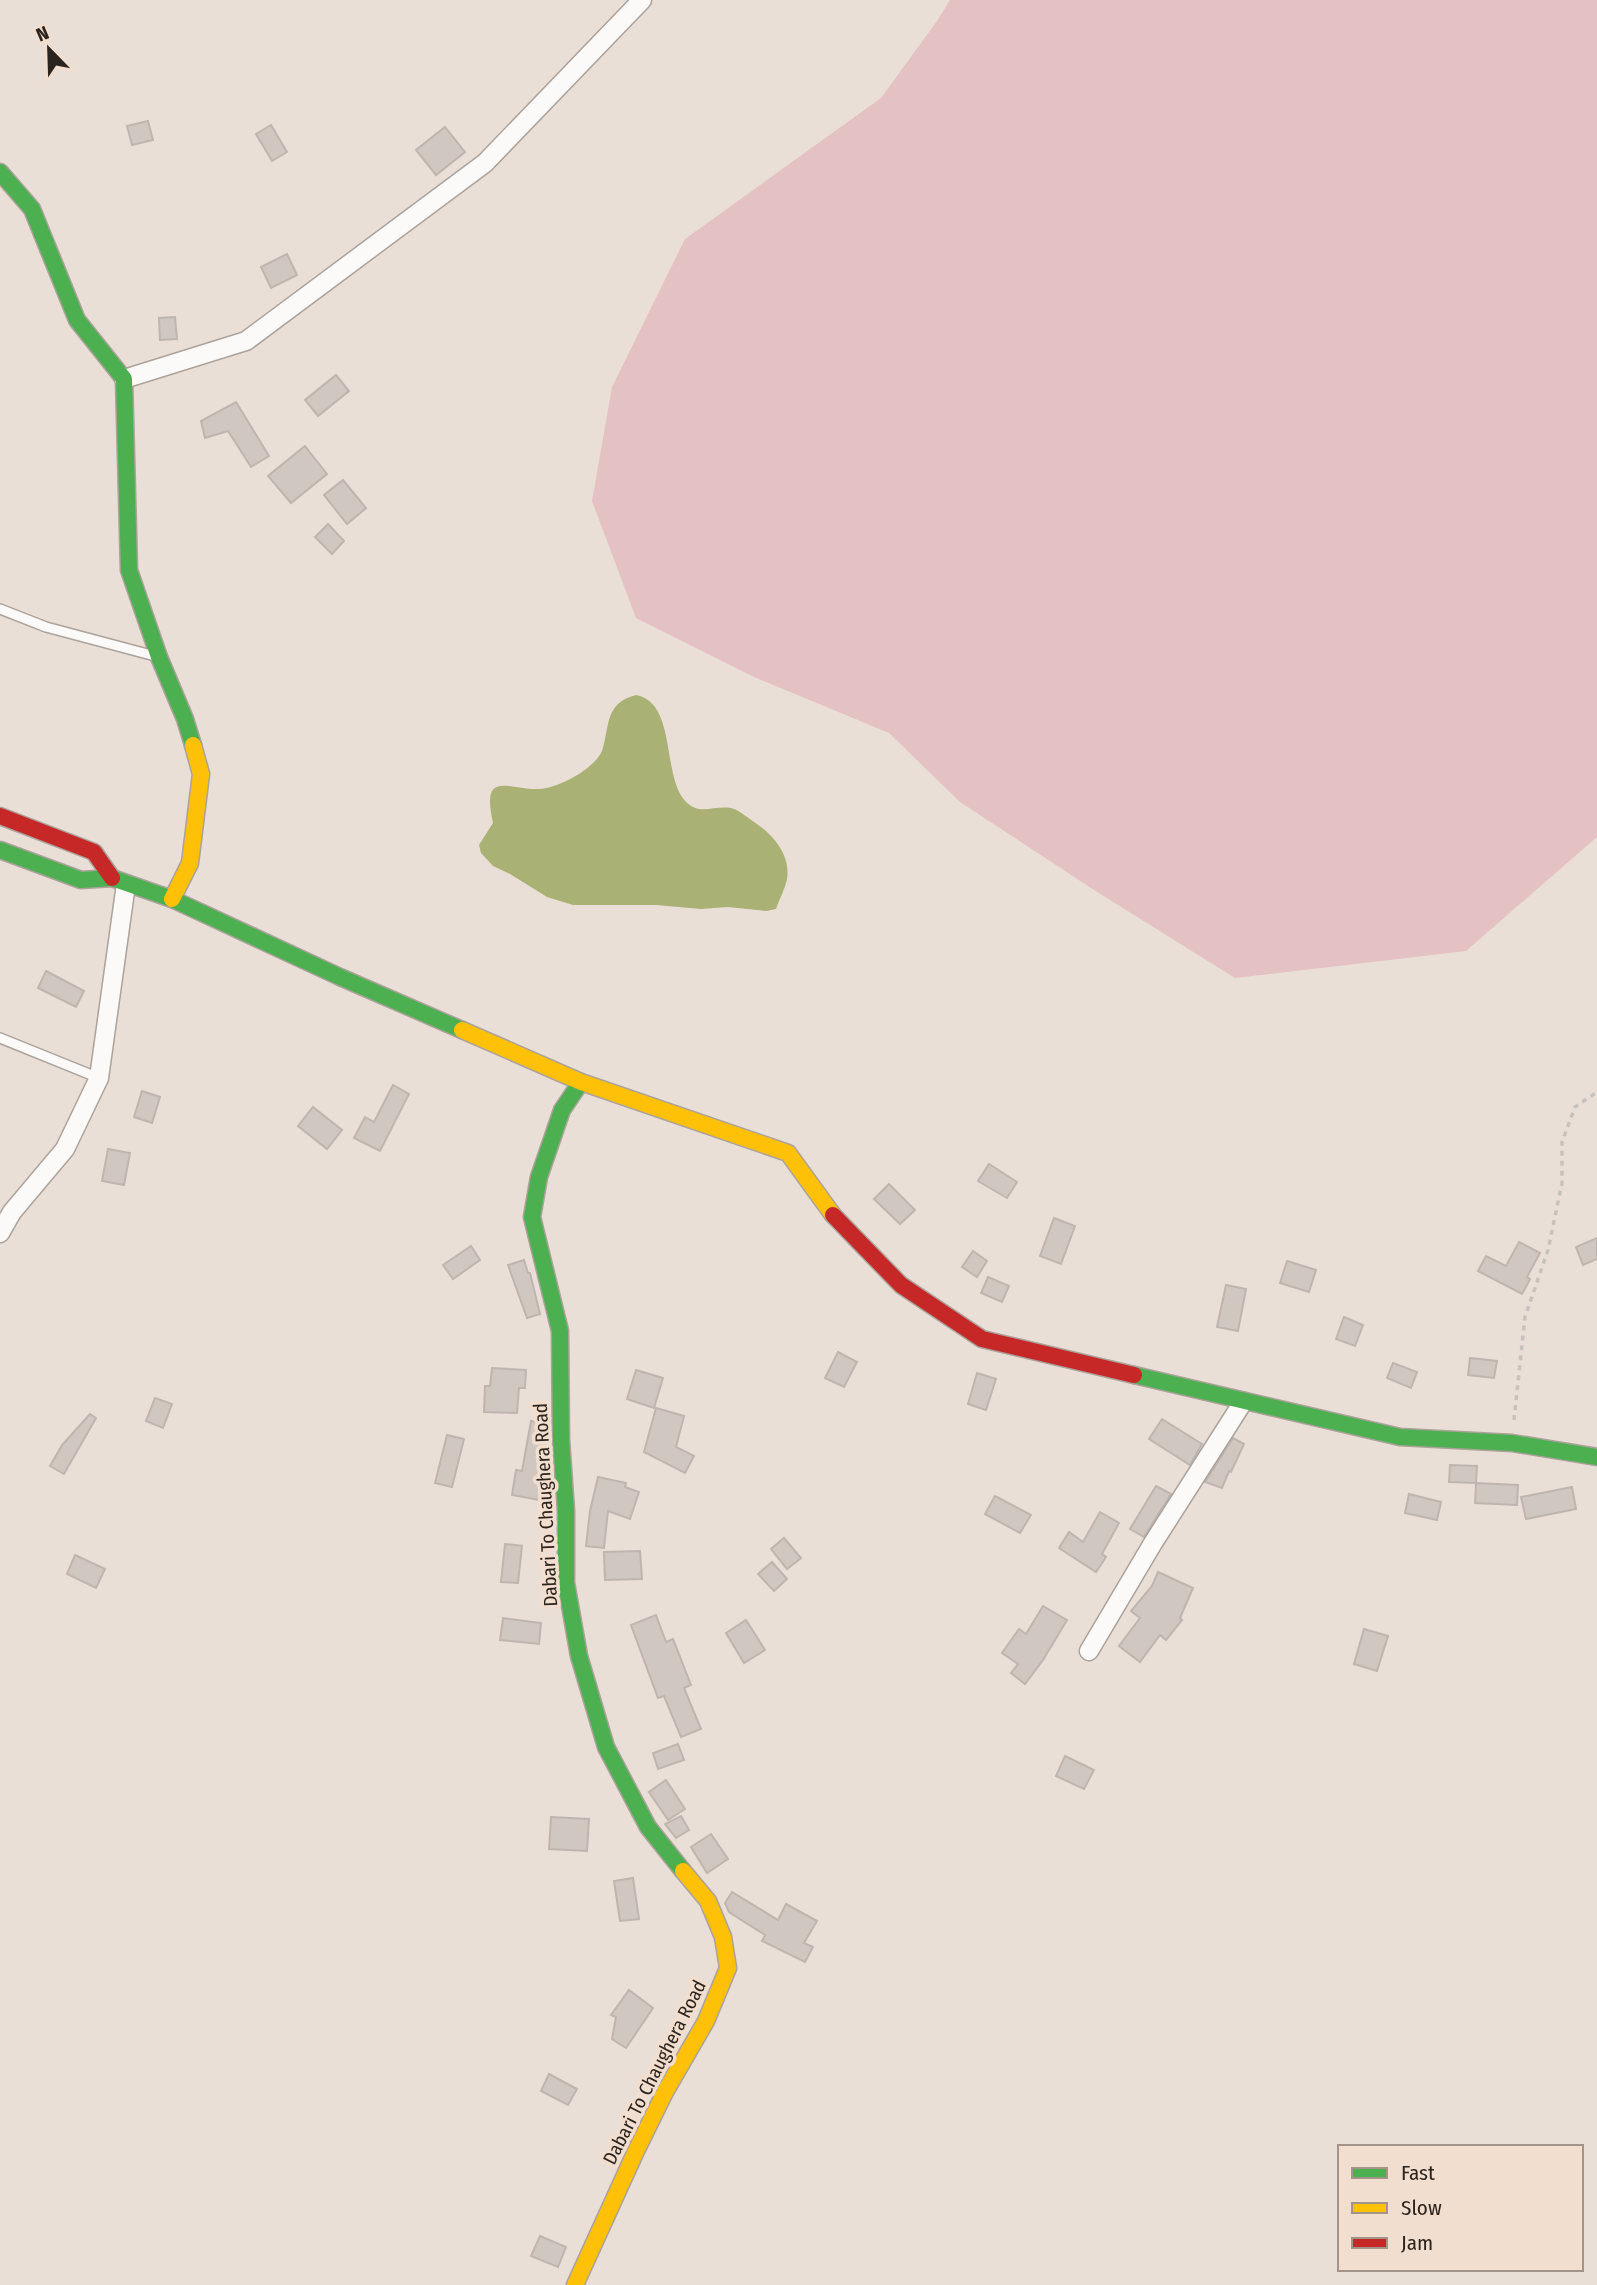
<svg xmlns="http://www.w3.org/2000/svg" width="1597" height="2285" font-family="'Fira Sans Condensed',sans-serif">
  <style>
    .green { fill: #e4c1c3 }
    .water { fill: #aab174 }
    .building { fill: #d1c7c1; stroke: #bfb5b0; stroke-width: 2 }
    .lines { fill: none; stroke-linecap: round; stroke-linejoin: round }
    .lane-casing { stroke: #aba29b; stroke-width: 12 }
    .street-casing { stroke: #aba29b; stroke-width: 21 }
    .fast-casing { stroke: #aba29b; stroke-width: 19 }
    .slow-casing { stroke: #aba29b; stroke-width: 19 }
    .jam-casing { stroke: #aba29b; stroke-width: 19 }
    .path { stroke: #c6c2be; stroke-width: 3.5; stroke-dasharray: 5 5; stroke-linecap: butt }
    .lane { stroke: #fcfaf9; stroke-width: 9 }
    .street { stroke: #fcfaf9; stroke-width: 18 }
    .fast { stroke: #4caf50; stroke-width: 16 }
    .slow { stroke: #ffc107; stroke-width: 16 }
    .jam { stroke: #c62828; stroke-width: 16 }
    .labels { text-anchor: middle; stroke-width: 7; stroke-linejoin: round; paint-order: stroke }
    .street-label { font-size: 19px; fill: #2b241e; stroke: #f2dece }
  </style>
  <rect width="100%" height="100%" fill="#eadfd6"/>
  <!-- green -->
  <polygon class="green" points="950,0 1597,0 1597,837 1466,951 1235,978 1094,890 960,802 889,733 754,677 636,618 592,501 612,387 685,239 881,98 937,21"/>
  <!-- water -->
  <path class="water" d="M636,695c39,7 27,74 46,102 15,21 29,8 49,11 8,2 16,9 23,14 19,12 37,33 33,57 -2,10 -8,21 -11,30l-10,2 -38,-4 -27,2 -45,-4h-83l-26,-8 -37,-23 -17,-8 -12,-13 -2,-8 14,-22c-12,-54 14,-33 46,-34 12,0 30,-9 40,-15 9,-6 19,-14 23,-23 8,-24 2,-48 34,-56z"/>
  <!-- building -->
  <g class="building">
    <polygon points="148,121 153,140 132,145 127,126"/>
    <polygon points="271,125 287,152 272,161 256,134"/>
    <polygon points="445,127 465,152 436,175 416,150"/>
    <polygon points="287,254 297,275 271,288 261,267"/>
    <polygon points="175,317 177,339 160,340 159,318"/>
    <polygon points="336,375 349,391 318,416 305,400"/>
    <polygon points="236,402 269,456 251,467 228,431 205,438 201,421"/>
    <polygon points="305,446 327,474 291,503 268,476"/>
    <polygon points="343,480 366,508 347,524 324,495"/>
    <polygon points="328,524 344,541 332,554 315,537"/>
    <polygon points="46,971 84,991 76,1007 38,988"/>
    <polygon points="393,1085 409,1094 380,1151 354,1138 365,1117 374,1122"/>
    <polygon points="142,1091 160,1097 152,1123 134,1117"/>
    <polygon points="313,1107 342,1130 327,1149 298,1126"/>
    <polygon points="108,1149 130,1153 124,1185 102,1181"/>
    <polygon points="989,1164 1017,1182 1007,1198 978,1181"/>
    <polygon points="889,1184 915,1210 900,1224 874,1199"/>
    <polygon points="1054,1218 1075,1226 1061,1264 1040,1256"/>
    <polygon points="1597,1238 1597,1259 1583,1265 1576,1247"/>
    <polygon points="1519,1242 1540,1253 1527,1277 1530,1279 1522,1294 1478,1271 1486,1256 1506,1266"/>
    <polygon points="471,1246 480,1260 453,1279 443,1265"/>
    <polygon points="973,1251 987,1261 977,1277 962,1267"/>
    <polygon points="524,1260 528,1273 530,1273 540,1314 527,1318 508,1265"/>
    <polygon points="1287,1261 1316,1270 1309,1292 1280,1283"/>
    <polygon points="988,1277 1009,1286 1002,1302 981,1293"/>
    <polygon points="1226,1285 1246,1289 1238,1331 1217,1327"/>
    <polygon points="1344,1317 1363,1325 1355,1346 1336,1339"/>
    <polygon points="838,1352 857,1362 844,1387 825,1378"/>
    <polygon points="1470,1358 1497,1361 1494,1378 1468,1375"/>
    <polygon points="1393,1363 1417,1372 1411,1388 1387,1378"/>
    <polygon points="492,1368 526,1370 525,1388 519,1388 517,1413 484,1412 485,1386 490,1386"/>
    <polygon points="636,1370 663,1378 654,1408 627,1399"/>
    <polygon points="977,1373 996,1379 986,1410 968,1404"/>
    <polygon points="155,1398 172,1404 163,1428 146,1421"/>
    <polygon points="656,1408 684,1416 676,1447 694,1456 685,1473 644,1452"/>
    <polygon points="90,1414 96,1418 64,1474 50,1466 62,1445"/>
    <polygon points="1162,1419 1202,1444 1190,1465 1149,1439"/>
    <polygon points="531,1421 546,1424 550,1502 512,1495 516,1470 522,1471"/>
    <polygon points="447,1435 464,1439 452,1487 435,1483"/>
    <polygon points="1233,1438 1244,1444 1231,1472 1229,1471 1222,1488 1205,1482"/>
    <polygon points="1450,1465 1477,1466 1476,1483 1449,1482"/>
    <polygon points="598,1477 626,1483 625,1487 639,1492 630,1519 608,1511 604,1548 586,1546 590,1511"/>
    <polygon points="1476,1483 1518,1485 1517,1505 1475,1503"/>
    <polygon points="1156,1486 1171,1494 1144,1537 1130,1529"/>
    <polygon points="1572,1487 1576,1509 1526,1519 1521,1497"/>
    <polygon points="1409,1494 1441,1502 1437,1520 1405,1513"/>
    <polygon points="995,1496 1031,1515 1020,1533 985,1514"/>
    <polygon points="1100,1512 1119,1523 1102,1554 1106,1557 1096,1572 1059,1548 1069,1532 1083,1542"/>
    <polygon points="784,1538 801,1558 787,1569 771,1549"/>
    <polygon points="505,1544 522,1546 518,1583 501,1582"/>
    <polygon points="640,1551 642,1579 605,1580 604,1552"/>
    <polygon points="75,1555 105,1569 96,1588 67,1574"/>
    <polygon points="772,1562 787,1579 774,1591 758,1574"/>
    <polygon points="1158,1572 1193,1588 1180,1618 1182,1620 1166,1640 1160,1635 1140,1662 1119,1646 1140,1618 1131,1611 1152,1586"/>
    <polygon points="1043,1606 1067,1620 1043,1660 1025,1684 1011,1673 1018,1664 1002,1653 1019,1629 1026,1634"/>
    <polygon points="656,1615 666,1642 673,1639 691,1685 684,1688 701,1729 681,1737 664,1696 658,1698 631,1625"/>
    <polygon points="503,1618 541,1623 539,1644 500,1640"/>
    <polygon points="746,1620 765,1650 744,1663 726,1633"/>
    <polygon points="1364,1629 1388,1636 1377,1671 1354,1664"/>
    <polygon points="678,1744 684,1760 658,1769 653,1753"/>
    <polygon points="1065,1756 1094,1770 1084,1789 1056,1776"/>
    <polygon points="666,1780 685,1809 668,1820 649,1792"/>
    <polygon points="681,1816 689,1830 676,1838 665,1824"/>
    <polygon points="551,1817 589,1819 587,1851 549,1849"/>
    <polygon points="711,1834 728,1859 707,1873 691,1847"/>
    <polygon points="633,1878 639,1919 620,1921 614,1881"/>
    <polygon points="732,1892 778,1920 786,1904 817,1921 804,1943 813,1947 805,1962 762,1941 765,1935 729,1912 725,1903"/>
    <polygon points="629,1990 653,2008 626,2048 612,2039 616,2017 611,2015"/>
    <polygon points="549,2074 577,2089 568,2105 541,2091"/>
    <polygon points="540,2236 566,2247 558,2267 531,2256"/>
  </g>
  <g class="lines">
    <!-- lane casing -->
    <g class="lane-casing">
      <g id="lane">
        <polyline points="0,609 46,627 155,656"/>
        <polyline points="0,1038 99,1078"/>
      </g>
    </g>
    <!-- street casing -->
    <g class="street-casing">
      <g id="street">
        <polyline points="124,379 246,341 485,163 642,0"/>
        <polyline points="0,1233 12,1212 65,1149 99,1078 126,884"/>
        <polyline points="1089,1651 1153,1543 1243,1402"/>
      </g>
    </g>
    <!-- fast casing -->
    <g class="fast-casing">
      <g id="fast">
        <polyline points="0,172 32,209 77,320 124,379 129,570 159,657 185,719 193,745"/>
        <polyline points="0,850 81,880 112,878 172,899 340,977 462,1030"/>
        <polyline points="581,1082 562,1110 539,1177 532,1217 560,1331 561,1440 566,1511 566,1583 579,1656 606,1747 648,1827 683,1871"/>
        <polyline points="1134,1375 1400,1437 1512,1443 1597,1457"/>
      </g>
    </g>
    <!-- slow casing -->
    <g class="slow-casing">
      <g id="slow">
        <polyline points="172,899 190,863 201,774 193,745"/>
        <polyline points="462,1030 581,1082 788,1153 833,1215"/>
        <polyline points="575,2285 636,2151 665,2092 706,2021 728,1968 723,1937 708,1901 683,1871"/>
      </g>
    </g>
    <!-- jam casing -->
    <g class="jam-casing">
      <g id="jam">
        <polyline points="0,816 94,852 112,878"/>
        <polyline points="833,1215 901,1285 982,1339 1134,1375"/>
      </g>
    </g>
    <!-- path -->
    <polyline class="path" points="1514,1420 1525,1317 1548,1250 1562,1183 1562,1142 1575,1107 1597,1092"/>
    <!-- lane -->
    <use href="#lane" class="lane"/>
    <!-- street -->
    <use href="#street" class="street"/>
    <!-- fast -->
    <use href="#fast" class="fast"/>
    <!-- slow -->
    <use href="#slow" class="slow"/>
    <!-- jam -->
    <use href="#jam" class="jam"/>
  </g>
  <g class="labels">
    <!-- street labels -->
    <g class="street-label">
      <text transform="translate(545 1505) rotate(-93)" y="7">Dabari To Chaughera Road</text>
      <text transform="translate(654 2072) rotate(-63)" y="7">Dabari To Chaughera Road</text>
    </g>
  </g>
  <!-- legend -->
  <rect x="1338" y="2145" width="245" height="126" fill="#f2dece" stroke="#a29488" stroke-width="2"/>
  <rect x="1352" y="2168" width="35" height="10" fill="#4caf50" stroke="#a29488" stroke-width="2"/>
  <text x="1401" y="2180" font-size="21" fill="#2b241e">Fast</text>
  <rect x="1352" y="2203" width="35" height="10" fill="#ffc107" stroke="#a29488" stroke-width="2"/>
  <text x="1401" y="2215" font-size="21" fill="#2b241e">Slow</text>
  <rect x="1352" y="2238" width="35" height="10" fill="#c62828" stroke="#a29488" stroke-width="2"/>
  <text x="1401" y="2250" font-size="21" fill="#2b241e">Jam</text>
  <!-- north arrow -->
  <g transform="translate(49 49) rotate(337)" stroke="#f2dece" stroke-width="5" paint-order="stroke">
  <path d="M0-5L12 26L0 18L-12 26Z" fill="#2b241e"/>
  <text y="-10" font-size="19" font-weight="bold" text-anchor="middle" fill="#2b241e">N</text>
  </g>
</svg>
